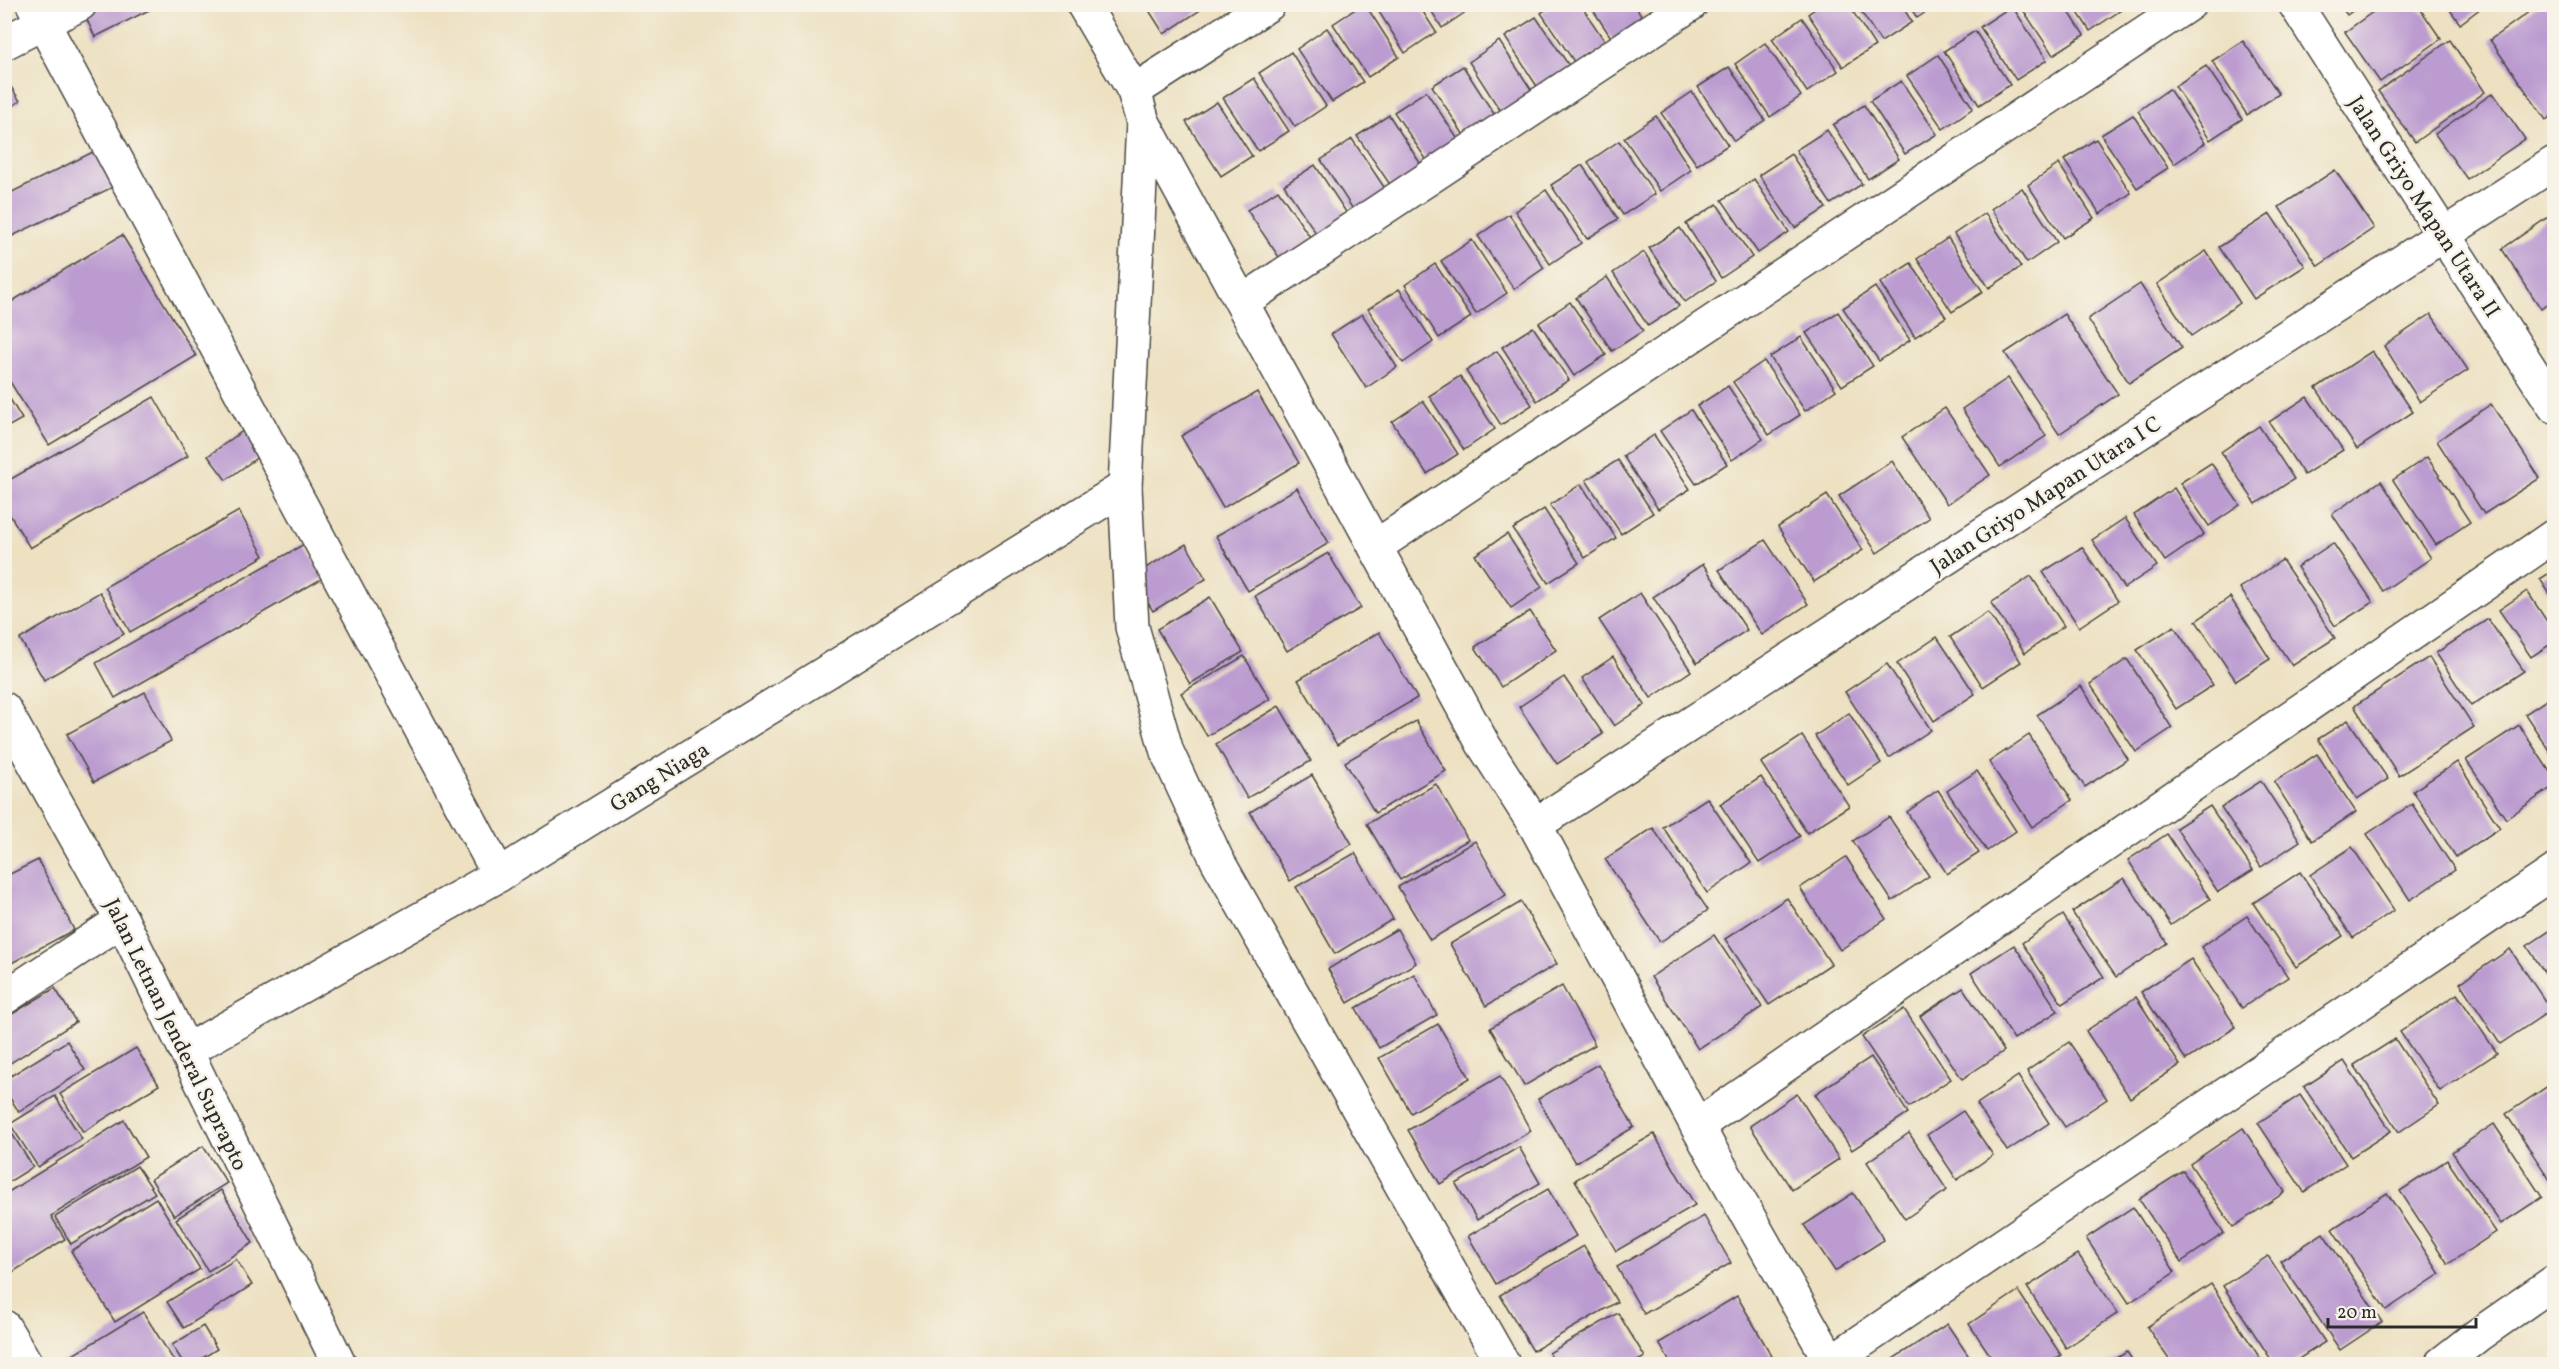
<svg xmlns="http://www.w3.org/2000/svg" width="2559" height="1369" font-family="Vollkorn,serif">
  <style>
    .building { fill: #bb9bd0 }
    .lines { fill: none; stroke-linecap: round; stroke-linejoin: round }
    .minor-casing { stroke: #484642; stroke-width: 36 }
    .major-casing { stroke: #484642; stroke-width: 36 }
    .minor { stroke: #fff; stroke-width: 33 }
    .major { stroke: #fff; stroke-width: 33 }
    .labels { text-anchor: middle; stroke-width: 5; stroke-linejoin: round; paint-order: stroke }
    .street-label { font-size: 22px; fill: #2b2b2b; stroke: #f7f3e8 }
  </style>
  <rect width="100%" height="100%" fill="#f7f3e8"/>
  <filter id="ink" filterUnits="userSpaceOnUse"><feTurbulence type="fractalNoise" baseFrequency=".0167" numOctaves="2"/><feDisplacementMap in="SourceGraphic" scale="12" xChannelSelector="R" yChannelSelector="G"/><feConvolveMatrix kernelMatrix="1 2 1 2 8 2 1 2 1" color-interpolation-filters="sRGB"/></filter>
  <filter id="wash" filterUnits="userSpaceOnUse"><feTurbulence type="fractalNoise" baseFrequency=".008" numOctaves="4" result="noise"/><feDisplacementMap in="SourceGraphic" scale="24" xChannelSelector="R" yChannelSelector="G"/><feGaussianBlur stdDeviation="1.35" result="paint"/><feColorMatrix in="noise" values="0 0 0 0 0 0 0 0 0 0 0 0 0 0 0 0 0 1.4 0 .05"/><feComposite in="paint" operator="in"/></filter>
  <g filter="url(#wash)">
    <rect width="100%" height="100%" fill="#ede1c2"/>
    <g id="blocks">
      <!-- building -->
      <g class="building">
        <polygon points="96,4 161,4 95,37 83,11"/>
        <polygon points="1145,4 1204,4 1205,7 1164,34"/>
        <polygon points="1363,4 1365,4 1399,57 1368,77 1333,24"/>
        <polygon points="1374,4 1418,4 1436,32 1405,53"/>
        <polygon points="1427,4 1472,4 1473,7 1442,28"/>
        <polygon points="1554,4 1580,4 1608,46 1577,66 1541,13"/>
        <polygon points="1589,4 1634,4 1645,21 1614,42"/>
        <polygon points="1822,4 1848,4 1875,46 1843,67 1808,14"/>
        <polygon points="1856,4 1901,4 1912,22 1881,42"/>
        <polygon points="1908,4 1938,4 1917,18"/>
        <polygon points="2019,4 2064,4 2084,35 2053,55"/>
        <polygon points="2339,4 2362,4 2347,15"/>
        <polygon points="2384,4 2417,4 2441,39 2380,82 2345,32"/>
        <polygon points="2446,4 2486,4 2460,24"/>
        <polygon points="2540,4 2554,4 2554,114 2546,120 2490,40"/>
        <polygon points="2073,5 2117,5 2121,10 2090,31"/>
        <polygon points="2012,6 2047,60 2016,80 1980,27"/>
        <polygon points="1536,17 1572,70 1540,91 1505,37"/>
        <polygon points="1802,18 1838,71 1807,92 1772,39"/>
        <polygon points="1327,28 1363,82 1332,102 1297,49"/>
        <polygon points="1975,31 2010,85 1979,105 1944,51"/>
        <polygon points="2450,40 2485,92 2415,142 2378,91"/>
        <polygon points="1499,41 1534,94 1503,115 1469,62"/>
        <polygon points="2243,41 2279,94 2247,115 2212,61"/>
        <polygon points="1765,43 1801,96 1770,117 1735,64"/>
        <polygon points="1291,52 1326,106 1295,127 1259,73"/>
        <polygon points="1938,55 1973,108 1943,129 1907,76"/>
        <polygon points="1463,66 1498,120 1467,140 1432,86"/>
        <polygon points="2206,66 2242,119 2210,140 2175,86"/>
        <polygon points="1729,67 1765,120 1734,141 1698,87"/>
        <polygon points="4,76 20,101 4,112"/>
        <polygon points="1254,78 1289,131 1258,151 1223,98"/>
        <polygon points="1901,81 1937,134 1905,154 1870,101"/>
        <polygon points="2169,89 2205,143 2174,164 2138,111"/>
        <polygon points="1426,91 1461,144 1430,165 1394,112"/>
        <polygon points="1692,92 1728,145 1697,165 1661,113"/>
        <polygon points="2493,93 2525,139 2467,179 2435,134"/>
        <polygon points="1217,102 1252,156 1221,176 1186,122"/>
        <polygon points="1864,105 1899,159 1868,179 1833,125"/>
        <polygon points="1389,115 1424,169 1393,189 1357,136"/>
        <polygon points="2133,115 2168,168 2137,188 2101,135"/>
        <polygon points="1656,116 1691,170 1660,191 1624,138"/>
        <polygon points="1827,130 1862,184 1831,204 1796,150"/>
        <polygon points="1352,139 1388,193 1356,214 1321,160"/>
        <polygon points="2096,139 2131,193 2100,214 2064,160"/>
        <polygon points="1619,141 1655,194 1623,215 1588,162"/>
        <polygon points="97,150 115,186 4,240 4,196"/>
        <polygon points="1791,154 1826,208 1795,228 1759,175"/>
        <polygon points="2059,164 2094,218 2063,238 2028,185"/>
        <polygon points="1315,165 1350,218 1320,239 1284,185"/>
        <polygon points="1582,165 1618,219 1587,239 1551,185"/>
        <polygon points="2335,170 2374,228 2318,266 2279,207"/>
        <polygon points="1754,179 1789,232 1758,253 1722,200"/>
        <polygon points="2022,188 2057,242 2027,263 1991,209"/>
        <polygon points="1278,190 1314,243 1283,263 1247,210"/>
        <polygon points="1546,190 1581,243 1550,264 1515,211"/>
        <polygon points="1717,204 1752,257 1721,278 1686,224"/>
        <polygon points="1985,213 2021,267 1989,288 1954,234"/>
        <polygon points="2554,213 2554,300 2541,309 2502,249"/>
        <polygon points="1509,214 1544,268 1514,289 1478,236"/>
        <polygon points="2270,214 2305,266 2254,299 2219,247"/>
        <polygon points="1680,228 1716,281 1685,302 1649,248"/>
        <polygon points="122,235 196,356 49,445 4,372 4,306"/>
        <polygon points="1948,238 1983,292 1952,312 1917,259"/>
        <polygon points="1472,240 1507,293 1476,314 1441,261"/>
        <polygon points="2206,251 2240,303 2191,336 2157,284"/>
        <polygon points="1644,252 1679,306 1648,326 1613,273"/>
        <polygon points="1911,263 1946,317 1915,337 1880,283"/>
        <polygon points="1435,264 1471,317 1439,338 1405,285"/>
        <polygon points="1607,277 1643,331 1612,351 1576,298"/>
        <polygon points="2140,284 2182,348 2129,383 2088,319"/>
        <polygon points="1875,287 1910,340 1879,361 1843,308"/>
        <polygon points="1399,289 1433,342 1403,363 1368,309"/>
        <polygon points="1570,302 1606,355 1574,376 1539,323"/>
        <polygon points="1838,312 1873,366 1842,386 1806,333"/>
        <polygon points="1362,314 1397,367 1366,388 1331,334"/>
        <polygon points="2064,314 2118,394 2059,434 2005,353"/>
        <polygon points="2431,314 2468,370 2420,402 2384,346"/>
        <polygon points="1533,327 1569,380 1537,401 1502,347"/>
        <polygon points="1801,337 1836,390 1805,411 1770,357"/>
        <polygon points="1497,351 1532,405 1501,425 1466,371"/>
        <polygon points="2372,351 2413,412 2357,449 2316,388"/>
        <polygon points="1764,361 1800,415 1769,435 1733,382"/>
        <polygon points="1460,376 1495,429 1464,450 1429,396"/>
        <polygon points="2008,378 2046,436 2000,467 1962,409"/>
        <polygon points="1728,386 1763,439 1732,460 1697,406"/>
        <polygon points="4,389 22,419 4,429"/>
        <polygon points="1257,392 1299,463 1223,508 1181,436"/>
        <polygon points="154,397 188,456 30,548 4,505 4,483"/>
        <polygon points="2307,397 2343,450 2304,475 2269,422"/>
        <polygon points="1423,401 1458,454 1427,474 1392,422"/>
        <polygon points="2491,404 2540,478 2484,514 2437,441"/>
        <polygon points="1945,408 1990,475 1947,504 1902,437"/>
        <polygon points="1691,410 1727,464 1696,484 1660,431"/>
        <polygon points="2259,426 2294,479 2256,504 2221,452"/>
        <polygon points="244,430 262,454 226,480 208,456"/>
        <polygon points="1654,435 1690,489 1658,509 1623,456"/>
        <polygon points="2427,457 2470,522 2436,545 2393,480"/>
        <polygon points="1618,460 1653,513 1621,534 1586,480"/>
        <polygon points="1892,461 1929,518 1877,553 1839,496"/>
        <polygon points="2211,463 2240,505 2209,526 2180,483"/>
        <polygon points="2381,481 2431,558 2383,591 2332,514"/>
        <polygon points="1581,484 1616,538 1585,558 1550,505"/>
        <polygon points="1297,488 1329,543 1248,591 1216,536"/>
        <polygon points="2174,488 2204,534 2165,561 2134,515"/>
        <polygon points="1827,495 1863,550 1814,582 1778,527"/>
        <polygon points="1544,509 1579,563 1548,583 1513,529"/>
        <polygon points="239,511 264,556 130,632 105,587"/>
        <polygon points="2125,518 2157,566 2124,588 2092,540"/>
        <polygon points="1507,534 1542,587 1511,608 1475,555"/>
        <polygon points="1765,540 1808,604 1762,635 1719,570"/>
        <polygon points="2333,543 2373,602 2335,626 2297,567"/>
        <polygon points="304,544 323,578 115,698 96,663"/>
        <polygon points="1186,544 1206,579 1153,611 1132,576"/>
        <polygon points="2082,547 2118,601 2079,627 2043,572"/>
        <polygon points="1328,553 1361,608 1287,651 1255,596"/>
        <polygon points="2282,560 2335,638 2292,666 2240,588"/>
        <polygon points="1703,564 1747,630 1697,663 1653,597"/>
        <polygon points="2554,570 2554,600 2540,579"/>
        <polygon points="2031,576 2064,626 2025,653 1991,603"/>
        <polygon points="2527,591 2554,632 2554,642 2531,657 2499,610"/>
        <polygon points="100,592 124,634 44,680 20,639"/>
        <polygon points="1640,593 1691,671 1651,698 1599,620"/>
        <polygon points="1210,597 1243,652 1190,684 1157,629"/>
        <polygon points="2230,597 2270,659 2236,681 2196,621"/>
        <polygon points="1530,611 1556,650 1501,687 1475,647"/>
        <polygon points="1988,612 2021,662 1983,687 1950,637"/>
        <polygon points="2488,619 2524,671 2471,706 2436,653"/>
        <polygon points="2174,626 2213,685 2176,709 2137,650"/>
        <polygon points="1379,632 1417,698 1337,745 1298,680"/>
        <polygon points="1937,637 1975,694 1934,721 1897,664"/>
        <polygon points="1244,656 1270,699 1207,736 1181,693"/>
        <polygon points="1613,657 1645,705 1614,726 1582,678"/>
        <polygon points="2429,657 2474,727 2399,776 2354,706"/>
        <polygon points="2127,659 2172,728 2136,752 2090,684"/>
        <polygon points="1887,664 1931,730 1889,758 1845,692"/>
        <polygon points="1564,677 1603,734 1557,764 1519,707"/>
        <polygon points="2081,686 2128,759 2085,787 2037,715"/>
        <polygon points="145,692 171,741 94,782 67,734"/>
        <polygon points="2554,695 2554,758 2525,714"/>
        <polygon points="1279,706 1311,761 1247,798 1216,744"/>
        <polygon points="1849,713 1881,763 1848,785 1815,736"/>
        <polygon points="2348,720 2388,779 2357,799 2318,739"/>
        <polygon points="1416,721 1446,771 1375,813 1345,762"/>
        <polygon points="2519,725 2554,778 2554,786 2506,819 2466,760"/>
        <polygon points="2029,735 2072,800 2032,827 1989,762"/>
        <polygon points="1802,736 1849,806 1807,833 1761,763"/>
        <polygon points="2317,754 2356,812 2312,841 2274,782"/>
        <polygon points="2457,762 2500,828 2456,857 2413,791"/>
        <polygon points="1977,771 2016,831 1987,851 1947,791"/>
        <polygon points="1312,775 1352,844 1290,881 1250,812"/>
        <polygon points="1761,777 1800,836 1759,863 1720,804"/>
        <polygon points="2261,781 2300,841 2261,867 2221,807"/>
        <polygon points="1436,784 1468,840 1400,880 1367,824"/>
        <polygon points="1938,790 1979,853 1947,874 1907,812"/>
        <polygon points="1707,798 1751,863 1707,893 1663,827"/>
        <polygon points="2412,804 2455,870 2410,900 2367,834"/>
        <polygon points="2210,806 2253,870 2218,892 2176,828"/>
        <polygon points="1889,817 1929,876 1892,901 1853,841"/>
        <polygon points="1653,828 1708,910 1660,942 1605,859"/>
        <polygon points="2167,834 2210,899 2171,925 2128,860"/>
        <polygon points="1475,841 1506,895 1430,940 1398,887"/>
        <polygon points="2352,847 2394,910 2353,938 2310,875"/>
        <polygon points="1355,853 1393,919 1335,954 1296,887"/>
        <polygon points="1846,857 1886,919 1840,950 1800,888"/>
        <polygon points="38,860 74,930 4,967 4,877"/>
        <polygon points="2300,872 2343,936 2296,967 2253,903"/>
        <polygon points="2124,878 2167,943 2116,977 2072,912"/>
        <polygon points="1787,898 1831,964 1769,1005 1725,939"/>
        <polygon points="1521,902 1557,964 1486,1006 1450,944"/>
        <polygon points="2063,915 2104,977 2062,1004 2022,943"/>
        <polygon points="2247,916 2288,977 2242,1008 2201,947"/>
        <polygon points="2554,928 2554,987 2527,946"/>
        <polygon points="1397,929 1416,963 1348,1003 1328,969"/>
        <polygon points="1714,935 1762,1007 1698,1049 1651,977"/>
        <polygon points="2014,945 2058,1011 2014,1039 1971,973"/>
        <polygon points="2510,949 2551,1010 2500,1044 2460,983"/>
        <polygon points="2191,959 2236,1027 2186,1060 2141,992"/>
        <polygon points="1414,974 1437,1015 1379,1048 1356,1008"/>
        <polygon points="1562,986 1595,1045 1524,1086 1490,1028"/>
        <polygon points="55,988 76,1022 4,1067 4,1019"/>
        <polygon points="1963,988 2004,1051 1962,1079 1920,1016"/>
        <polygon points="2457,994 2497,1053 2440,1091 2400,1032"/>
        <polygon points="2136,997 2180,1065 2130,1098 2086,1031"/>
        <polygon points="1904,1009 1951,1079 1909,1107 1862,1037"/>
        <polygon points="1438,1024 1470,1078 1411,1113 1379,1058"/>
        <polygon points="2395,1039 2439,1105 2399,1132 2354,1065"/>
        <polygon points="67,1041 85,1070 19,1112 4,1089 4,1080"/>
        <polygon points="2069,1042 2107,1099 2065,1127 2027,1071"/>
        <polygon points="136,1048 159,1085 83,1132 60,1094"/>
        <polygon points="1871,1057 1908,1113 1852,1150 1815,1094"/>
        <polygon points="2344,1061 2391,1131 2351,1157 2304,1087"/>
        <polygon points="1598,1064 1634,1127 1575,1163 1538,1099"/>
        <polygon points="1500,1076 1531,1131 1440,1184 1408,1130"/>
        <polygon points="2018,1076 2049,1123 2007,1151 1977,1104"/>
        <polygon points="2554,1082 2554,1186 2506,1114"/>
        <polygon points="1797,1094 1839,1159 1792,1190 1750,1126"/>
        <polygon points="2300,1095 2346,1164 2304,1192 2258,1123"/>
        <polygon points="55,1096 82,1139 38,1167 10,1124"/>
        <polygon points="1963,1111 1993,1155 1957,1180 1927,1135"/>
        <polygon points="124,1120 146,1157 51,1216 65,1239 5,1277 5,1194"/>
        <polygon points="4,1121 33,1167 4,1185"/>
        <polygon points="2494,1124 2542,1197 2501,1224 2452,1152"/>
        <polygon points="2243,1128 2285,1192 2233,1227 2190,1164"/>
        <polygon points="1909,1133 1947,1190 1905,1219 1867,1162"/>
        <polygon points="1654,1134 1695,1205 1616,1251 1575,1180"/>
        <polygon points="203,1146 227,1183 174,1216 151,1179"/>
        <polygon points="1519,1147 1540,1183 1477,1220 1456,1184"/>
        <polygon points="2447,1160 2496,1232 2448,1264 2400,1191"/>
        <polygon points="137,1166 155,1193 71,1244 55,1217"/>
        <polygon points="2183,1171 2224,1233 2181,1262 2139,1199"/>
        <polygon points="1548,1189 1576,1236 1496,1284 1468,1236"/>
        <polygon points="221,1190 253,1243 208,1271 176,1219"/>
        <polygon points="1853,1193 1884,1240 1835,1271 1804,1225"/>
        <polygon points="2387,1193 2440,1274 2386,1310 2332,1229"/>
        <polygon points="156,1198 200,1269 115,1322 71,1251"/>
        <polygon points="2133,1207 2175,1272 2129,1303 2086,1238"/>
        <polygon points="1704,1216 1731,1263 1644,1314 1617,1267"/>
        <polygon points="2323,1233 2382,1322 2340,1350 2280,1261"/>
        <polygon points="1584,1246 1617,1302 1533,1351 1500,1295"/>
        <polygon points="2078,1254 2118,1313 2066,1348 2027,1287"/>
        <polygon points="2268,1256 2325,1342 2291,1364 2274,1364 2223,1286"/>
        <polygon points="236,1259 252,1285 184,1328 167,1302"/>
        <polygon points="2211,1284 2264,1364 2172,1364 2147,1327"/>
        <polygon points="2018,1291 2061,1355 2047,1364 1996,1364 1969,1324"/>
        <polygon points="1737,1296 1773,1358 1762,1364 1671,1364 1659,1343"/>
        <polygon points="143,1312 176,1364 58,1364"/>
        <polygon points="1618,1313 1645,1357 1632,1364 1556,1364 1549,1353"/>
        <polygon points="1947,1324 1974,1364 1885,1364"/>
        <polygon points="203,1326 217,1349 193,1364 184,1364 172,1345"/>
        <polygon points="2127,1352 2135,1364 2107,1364"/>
      </g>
    </g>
  </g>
  <g filter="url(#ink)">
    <use href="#blocks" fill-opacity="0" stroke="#484642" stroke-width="1.5"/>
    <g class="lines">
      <!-- minor casing -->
      <g class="minor-casing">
        <g id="minor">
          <polyline points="33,4 499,875"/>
          <polyline points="1083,4 1134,91 1143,122 1483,744 1535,825 1697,1126 1832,1364"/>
          <polyline points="2295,4 2554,406"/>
          <polyline points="4,43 80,4"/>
          <polyline points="1134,91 1269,4"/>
          <polyline points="1143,122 1125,487 1132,627 1167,752 1217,860 1503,1364"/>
          <polyline points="1242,302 1691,4"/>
          <polyline points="1375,547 2189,4"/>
          <polyline points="1535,825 2554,163"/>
          <polyline points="4,998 122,920"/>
          <polyline points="186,1051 499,875 1125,487"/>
          <polyline points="1697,1126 2554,536"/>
          <polyline points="4,1327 26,1364"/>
          <polyline points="1831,1362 2554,872"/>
          <polyline points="2441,1364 2478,1335 2554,1282"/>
        </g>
      </g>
      <!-- major casing -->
      <g class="major-casing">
        <polyline id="major" points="4,709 122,920 339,1364"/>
      </g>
      <!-- minor -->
      <use href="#minor" class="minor"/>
      <!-- major -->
      <use href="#major" class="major"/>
    </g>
  </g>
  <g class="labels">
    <!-- street labels -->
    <g class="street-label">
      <text transform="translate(2425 206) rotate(57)" y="8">Jalan Griyo Mapan Utara II</text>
      <text transform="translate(2045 494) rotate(-33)" y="8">Jalan Griyo Mapan Utara I C</text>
      <text transform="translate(659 776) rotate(-32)" y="8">Gang Niaga</text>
      <text transform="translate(177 1034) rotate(64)" y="8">Jalan Letnan Jenderal Suprapto</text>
    </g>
  </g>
  <!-- margin -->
  <rect width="2559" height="1369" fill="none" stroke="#f7f3e8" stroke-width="24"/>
  <!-- scale -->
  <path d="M2328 1318v9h148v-9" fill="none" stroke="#2b2b2b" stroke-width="3"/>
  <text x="2337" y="1318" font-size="18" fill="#2b2b2b" stroke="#f7f3e8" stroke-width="4.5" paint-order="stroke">20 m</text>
</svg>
